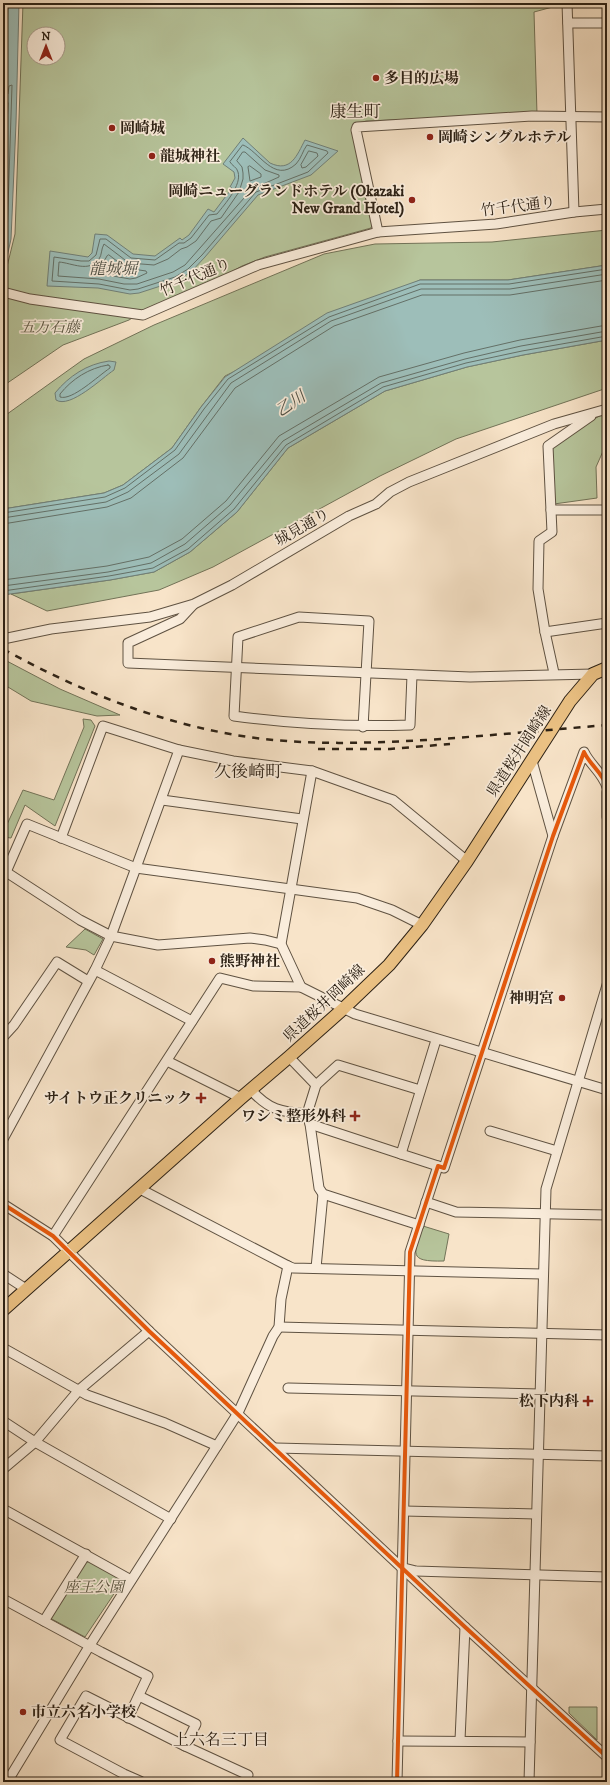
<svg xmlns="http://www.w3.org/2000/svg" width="610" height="1785" font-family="'IM FELL DW Pica','Noto Serif JP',serif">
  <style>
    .green { fill: #b7c59c; stroke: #727358; fill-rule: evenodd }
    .water { fill: #9dbeb9; stroke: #707f77 }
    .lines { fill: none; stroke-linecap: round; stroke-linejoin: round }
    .shore { stroke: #647067; stroke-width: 1 }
    .minor-casing { stroke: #5f5242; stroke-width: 11 }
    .major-casing { stroke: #2c2115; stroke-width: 14 }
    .minor { stroke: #faeddc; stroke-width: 9 }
    .major { stroke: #ecc284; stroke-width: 12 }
    .rail { stroke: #2c2115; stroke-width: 2.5; stroke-dasharray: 7 7; stroke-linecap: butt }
    .cycleway-casing { stroke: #faeddc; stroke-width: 6 }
    .cycleway { stroke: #e8590c; stroke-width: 4 }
    .poi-dot { fill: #8f2418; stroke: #faeddc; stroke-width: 1.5 }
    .labels { text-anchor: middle; stroke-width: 3.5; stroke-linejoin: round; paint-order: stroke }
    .poi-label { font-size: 15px; font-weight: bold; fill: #2c2115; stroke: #faeddc; text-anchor: start }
    .street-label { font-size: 15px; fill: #2c2115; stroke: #faeddc }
    .park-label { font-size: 15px; font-style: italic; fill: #56523e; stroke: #faeddc }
    .water-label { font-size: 16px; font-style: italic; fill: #4e5046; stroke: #faeddc }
    .neighbourhood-label { font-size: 16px; fill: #2c2115; stroke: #faeddc }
    .quarter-label { font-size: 17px; fill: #2c2115; stroke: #faeddc }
  </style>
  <rect width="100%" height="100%" fill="#f8e4c9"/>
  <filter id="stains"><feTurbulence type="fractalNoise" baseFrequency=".005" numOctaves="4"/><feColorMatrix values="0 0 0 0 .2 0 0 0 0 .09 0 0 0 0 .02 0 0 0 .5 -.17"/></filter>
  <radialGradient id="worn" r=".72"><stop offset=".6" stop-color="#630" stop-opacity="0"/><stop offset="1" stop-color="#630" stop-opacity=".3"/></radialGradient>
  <!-- green -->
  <g class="green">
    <path d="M23,3h536l1,2 -26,7 3,102 -171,7 -5,2 -9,5 20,97 -1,3 -106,29 -23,9 -32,18 -67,27 -14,9 -66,25 -60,41v-103l12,-49zM34,34h24v24h-24z"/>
    <polygon points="607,230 607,265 508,280 420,280 225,376 201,407 172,448 123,485 104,493 3,509 3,417 84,359 154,325 324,254 375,244 492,242"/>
    <polygon points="607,340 607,388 456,439 380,476 213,567 159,590 47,611 11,594 110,580 154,572 190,552 237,512 288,448 385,391 467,367 523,355"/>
    <polygon points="601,415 606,419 604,449 596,467 597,498 554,504 552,444"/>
    <polygon points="3,659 60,689 120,715 97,716 31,701 3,684"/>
    <polygon points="83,719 91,720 95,726 55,826 25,805 11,838 3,837 3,833 23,790 54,800 84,727"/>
    <polygon points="85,929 103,939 94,955 86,950 66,947"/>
    <path d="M423,1226l26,8 -5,27c-37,1 -30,-7 -21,-35z"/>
    <polygon points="90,1561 124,1579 85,1637 50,1618 85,1563"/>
    <polygon points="569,1707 597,1707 597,1740 569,1713"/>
  </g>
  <!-- water -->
  <g class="water">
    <polygon points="8,3 19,3 16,123 11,239 3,275 3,138"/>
    <path d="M243,138l27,25c21,10 27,-8 35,-23l33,11 -27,24 -53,20 -53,62 -14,15 -15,9 -37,12 -9,1 -32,-6 -51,-2 3,-35 38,6 4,-4 3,-19 12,1 26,19 22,2 25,-18 2,2 7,-5 19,-26 6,3 18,-24 -2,-1 5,-9 -1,-6 -11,-8z"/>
    <polygon points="607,265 607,340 523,355 467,367 385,391 288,448 237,512 190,552 154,572 110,580 3,595 3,509 104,493 123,485 172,448 201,407 225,377 327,313 420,280 508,280"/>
    <path d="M109,361l7,1 -2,8c-12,8 -44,39 -58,30l-1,-7c14,-17 32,-29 54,-32z"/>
  </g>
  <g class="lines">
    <!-- shore -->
    <g class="shore">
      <polyline points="3,96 8,94 9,86 12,85 7,238 3,259"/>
      <polyline points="3,101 7,101 8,103 3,222"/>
      <path d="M243,145c16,6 31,39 53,19 5,-5 7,-14 11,-19l20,6 1,2 -20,19 -52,20 -54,63 -14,14 -13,8 -37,12 -8,1 -31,-6 -47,-3 2,-24 27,4h8l7,-6 4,-16h6l25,19 24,2 24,-17h5l7,-5 18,-23 8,-1c8,-10 25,-29 21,-42 -1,-5 -6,-6 -8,-10z"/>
      <polygon points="309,151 317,153 318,156 306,167 302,168 301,165"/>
      <path d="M243,152h2l20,18 14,5v2l-27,12 -67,76 -12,7 -36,12h-13l-25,-5 -41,-3 1,-14c13,1 30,11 40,-3 3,-4 2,-10 5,-15l25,19 25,2 14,-6 13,-10 6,-2 9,-6 15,-20 10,-3 18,-26 4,-13v-6l-1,-6 -5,-6z"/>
      <polygon points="250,166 261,174 261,177 250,181 248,167"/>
      <polygon points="109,255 126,268 146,271 147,273 136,278 130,279 96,273 96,270 103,263 107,256"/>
      <path d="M108,365l2,1v2c-12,8 -38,33 -50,29v-3c12,-15 29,-26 48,-29z"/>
      <polyline points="3,513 105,497 125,488 175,450 204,409 228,379 329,317 420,284 509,284 607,269"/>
      <polyline points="3,518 106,502 128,492 179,454 231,383 331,321 421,289 510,289 607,274"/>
      <polyline points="3,524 107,507 131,498 183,458 235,388 334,326 422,295 510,295 607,280"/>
      <polyline points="3,580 107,566 149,557 182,539 226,501 279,436 379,377 464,353 520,340 607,325"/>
      <polyline points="3,586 108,572 151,563 185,544 230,505 283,441 381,383 465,359 521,346 607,331"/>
      <polyline points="3,591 109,576 153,568 188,549 234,509 286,445 383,387 466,363 522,351 607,336"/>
    </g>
    <!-- minor casing -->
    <g class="minor-casing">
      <g id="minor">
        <polyline points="567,3 574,212"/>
        <polyline points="568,23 607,23"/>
        <polyline points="378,232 356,130 357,127 532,116 607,117"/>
        <polyline points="3,292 30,299 143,315 258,265 378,232 496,224 574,212 607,209"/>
        <polyline points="551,510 607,510"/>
        <polyline points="193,605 180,619 128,643 128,663 470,677 593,674"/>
        <polyline points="545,632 607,623"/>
        <polyline points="3,639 51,629 150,617 194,604 232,585 349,516 376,504 390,492 409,482 554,424 607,409"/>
        <polyline points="554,673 545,632 538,589 539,541 552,532 548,446 591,416"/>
        <path d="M363,727l6,-106 -70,-4 -61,20 -4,79c59,8 117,11 176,9l2,-50"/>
        <polyline points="179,750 233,761 312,771"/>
        <polyline points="532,761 553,836"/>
        <polyline points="607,792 607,817"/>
        <polyline points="162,800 302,819"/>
        <polyline points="3,870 80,920 111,936 158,945 250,938 265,940 281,944"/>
        <polyline points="6,872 27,824 136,868 357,898 392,910 422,925"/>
        <polyline points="95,970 192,1021"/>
        <polyline points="301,987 281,944 312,771 393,800 467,861"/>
        <polyline points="3,1037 14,1025 57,962 88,981"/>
        <polyline points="289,1057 316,1085 307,1114 310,1124 401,1154 436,1040"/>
        <polyline points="167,1061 241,1098"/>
        <polyline points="316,1085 338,1065 420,1090"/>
        <path d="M251,1090c18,20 30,22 56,24"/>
        <polyline points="310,1124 319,1188 323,1194 419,1225"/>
        <polyline points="490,1131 557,1151"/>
        <polyline points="3,1139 95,970 111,936 179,750 103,726 61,838"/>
        <polyline points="401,1154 438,1166"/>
        <polyline points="140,1189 288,1266 293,1268 543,1274"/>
        <polyline points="426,1202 456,1212 607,1215"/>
        <polyline points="3,1204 53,1236 149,1331 465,1627 607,1757"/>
        <polyline points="53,1236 220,978 253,986 301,987 355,1014 607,1090"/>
        <polyline points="316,1268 323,1194"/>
        <polyline points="3,1274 26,1289"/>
        <polyline points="279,1327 607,1335"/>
        <polyline points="3,1348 87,1395 165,1423 217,1446"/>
        <polyline points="288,1388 540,1394"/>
        <polyline points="3,1421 35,1442 171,1519"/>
        <polyline points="276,1448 607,1456"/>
        <polyline points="3,1469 35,1442 79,1390 149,1331"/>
        <polyline points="3,1509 131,1580"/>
        <polyline points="404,1511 536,1514"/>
        <polyline points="404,1568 416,1571 607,1577"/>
        <polyline points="3,1599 101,1652 148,1676 128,1718"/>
        <polyline points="44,1621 86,1554"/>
        <polyline points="139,1696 196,1724 185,1746"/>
        <polyline points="460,1740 465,1627"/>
        <polyline points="398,1741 530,1742"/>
        <polyline points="7,1782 90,1645 238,1413 273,1336 279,1327 281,1299 288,1266"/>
        <polyline points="139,1782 140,1781 124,1774 60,1740 86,1696 185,1746 248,1775 245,1782"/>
        <path d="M397,1782l13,-530 28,-86 6,2 109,-332 31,-84c6,13 18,20 23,35"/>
        <polyline points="529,1782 546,1189 607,985"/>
      </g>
    </g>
    <!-- major casing -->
    <g class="major-casing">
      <polyline id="major" points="3,1310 241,1098 289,1057 343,1009 389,965 422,925 467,861 570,701 593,674 607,668"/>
    </g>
    <!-- minor -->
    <use href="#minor" class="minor"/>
    <!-- major -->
    <use href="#major" class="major"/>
    <!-- rail -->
    <g class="rail">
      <path d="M3,649c82,45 167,79 261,90 54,6 108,4 162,1 61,-4 121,-10 181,-15"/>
      <polyline points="318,749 390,749 450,744"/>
    </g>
    <!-- cycleway casing -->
    <g class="cycleway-casing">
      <g id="cycleway">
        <polyline points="3,1204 53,1236 149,1331 465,1627 607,1757"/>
        <path d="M397,1782l13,-530 28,-86 6,2 109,-332 31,-84c6,13 18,20 23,35"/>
      </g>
    </g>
    <!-- cycleway -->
    <use href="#cycleway" class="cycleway"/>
  </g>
  <!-- markers -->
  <g class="poi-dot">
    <circle cx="376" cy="78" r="4"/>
    <circle cx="112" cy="128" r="4"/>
    <circle cx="430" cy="137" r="4"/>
    <circle cx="152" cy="156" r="4"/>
    <circle cx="412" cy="200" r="4"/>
    <circle cx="212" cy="961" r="4"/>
    <circle cx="562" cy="998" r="4"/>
    <path d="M199 1092h4v4h4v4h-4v4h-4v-4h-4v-4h4z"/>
    <path d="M353 1110h4v4h4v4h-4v4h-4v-4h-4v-4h4z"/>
    <path d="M586 1395h4v4h4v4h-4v4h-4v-4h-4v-4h4z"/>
    <circle cx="23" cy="1712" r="4"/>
  </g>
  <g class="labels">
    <!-- poi labels -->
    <g class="poi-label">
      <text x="384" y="83">多目的広場</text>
      <text x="120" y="133">岡崎城</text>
      <text x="438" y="142">岡崎シングルホテル</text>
      <text x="160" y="161">龍城神社</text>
      <text x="404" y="196" text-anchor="end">岡崎ニューグランドホテル (Okazaki<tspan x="404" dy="17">New Grand Hotel)</tspan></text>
      <text x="220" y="966">熊野神社</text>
      <text x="554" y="1003" text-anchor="end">神明宮</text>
      <text x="192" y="1103" text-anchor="end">サイトウ正クリニック</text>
      <text x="346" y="1121" text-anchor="end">ワシミ整形外科</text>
      <text x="579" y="1406" text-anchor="end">松下内科</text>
      <text x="31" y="1717">市立六名小学校</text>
    </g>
    <!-- street labels -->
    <g class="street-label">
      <text transform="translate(518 206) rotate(-7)" y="5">竹千代通り</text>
      <text transform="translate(195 277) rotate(-23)" y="5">竹千代通り</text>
      <text transform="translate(302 527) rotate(-30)" y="5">城見通り</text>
      <text transform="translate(519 751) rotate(-57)" y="5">県道桜井岡崎線</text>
      <text transform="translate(324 1003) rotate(-43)" y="5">県道桜井岡崎線</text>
    </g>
    <!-- park labels -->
    <g class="park-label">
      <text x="50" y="332">五万石藤</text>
      <text x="94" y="1592">座王公園</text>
    </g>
    <!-- water labels -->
    <g class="water-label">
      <text x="113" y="274">龍城堀</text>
      <text transform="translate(290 403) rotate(-35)" y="6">乙川</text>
    </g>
    <!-- neighbourhood labels -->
    <g class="neighbourhood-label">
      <text x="221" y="1745">上六名三丁目</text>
    </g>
    <!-- quarter labels -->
    <g class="quarter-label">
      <text x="355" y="117">康生町</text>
      <text x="248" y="777">久後崎町</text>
    </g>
  </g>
  <!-- margin -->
  <rect width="610" height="1785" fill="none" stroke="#f8e4c9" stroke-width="16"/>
  <rect x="4" y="4" width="602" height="1777" fill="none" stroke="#2c2115" stroke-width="2"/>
  <rect x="8" y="8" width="594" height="1769" fill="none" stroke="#2c2115"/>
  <!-- north arrow -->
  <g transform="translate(46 46)"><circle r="19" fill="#faeddc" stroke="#a89b8c"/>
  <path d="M0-3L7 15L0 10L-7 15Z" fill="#8f2418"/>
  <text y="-6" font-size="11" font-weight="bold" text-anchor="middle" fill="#2c2115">N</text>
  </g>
  <rect width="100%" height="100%" filter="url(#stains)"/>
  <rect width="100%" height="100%" fill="url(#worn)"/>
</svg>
